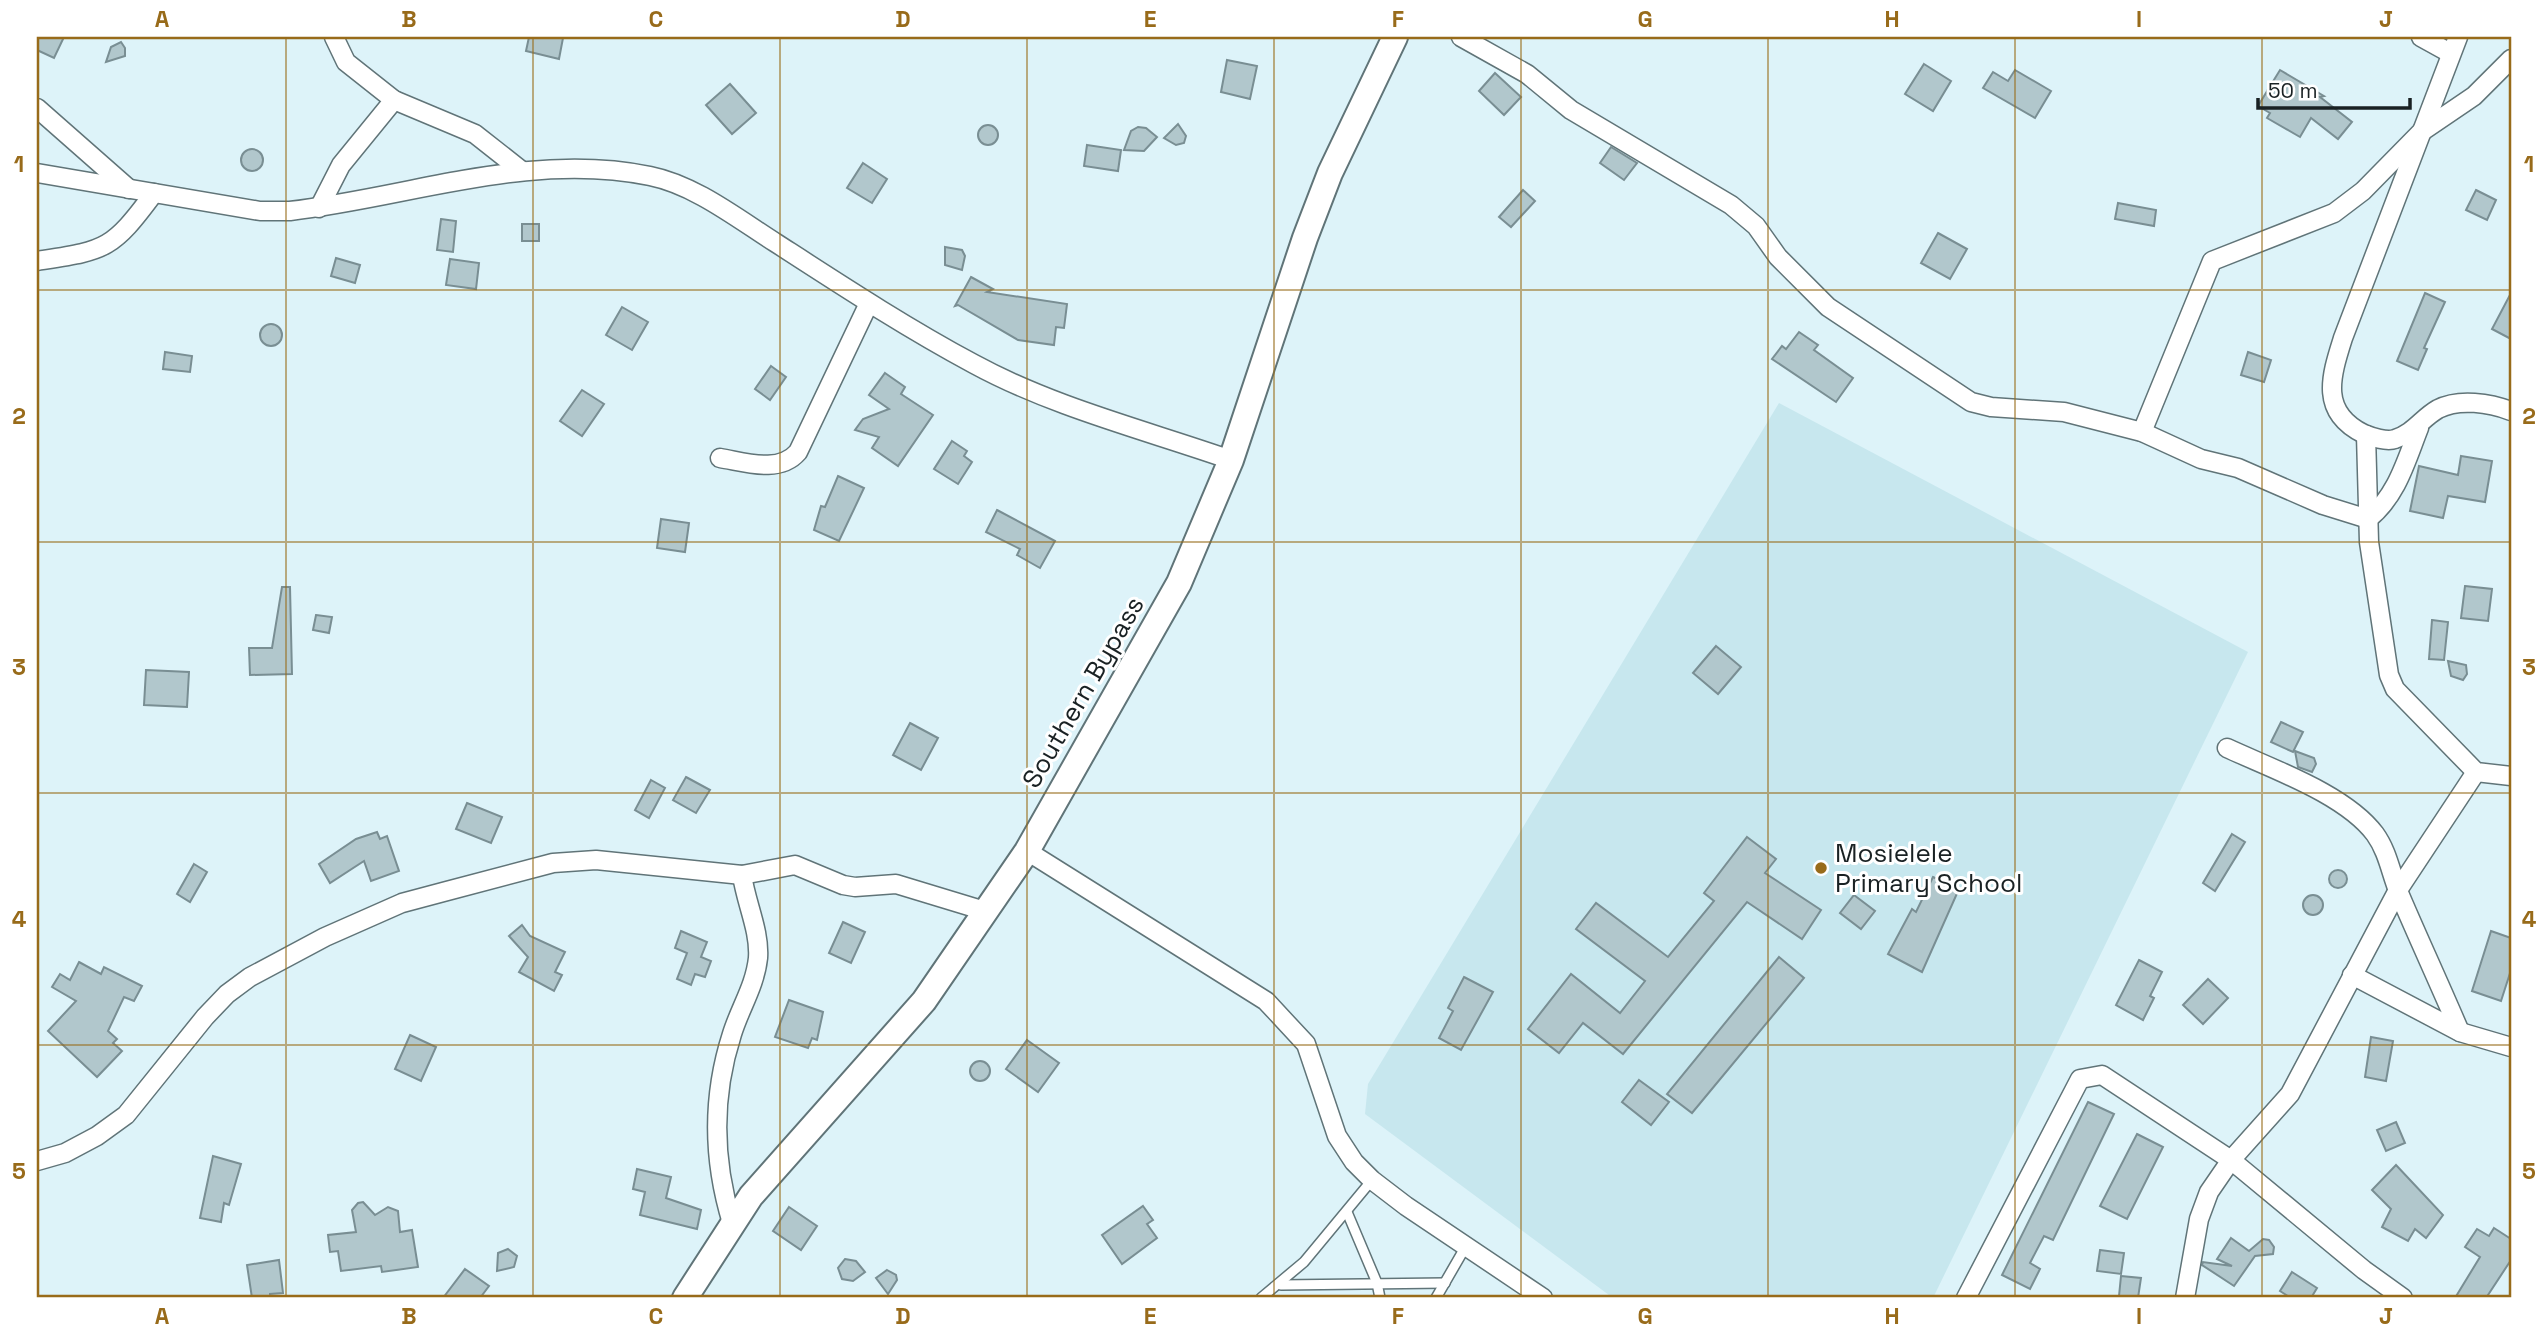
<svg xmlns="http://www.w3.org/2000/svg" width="2548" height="1335" font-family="'Space Grotesk',sans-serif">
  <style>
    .built { fill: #c7e7ee }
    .building { fill: #b1c7cc; stroke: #798e93; stroke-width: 2 }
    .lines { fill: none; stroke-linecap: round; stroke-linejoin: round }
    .lane-casing { stroke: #607478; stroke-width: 12 }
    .street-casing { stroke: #607478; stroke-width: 21 }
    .secondary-casing { stroke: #607478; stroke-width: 28 }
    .lane { stroke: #fff; stroke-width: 9 }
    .street { stroke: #fff; stroke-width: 18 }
    .secondary { stroke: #fff; stroke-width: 24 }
    .grid { fill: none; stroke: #986b1a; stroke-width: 2; stroke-opacity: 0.55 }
    .poi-dot { fill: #986b1a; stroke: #fff; stroke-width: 2.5 }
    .labels { text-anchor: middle; stroke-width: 6; stroke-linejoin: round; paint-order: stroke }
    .street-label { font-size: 26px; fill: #192123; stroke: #fff }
    .poi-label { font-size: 26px; fill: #192123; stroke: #fff; text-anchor: start }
    .neatline { fill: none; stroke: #986b1a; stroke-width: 2.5 }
    .grid-label { font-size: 23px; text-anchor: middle; font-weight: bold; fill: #986b1a }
  </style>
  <rect width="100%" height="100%" fill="#ddf3f9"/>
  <!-- built -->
  <polygon class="built" points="1779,403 2248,652 1933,1298 1613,1298 1365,1114 1368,1084"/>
  <!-- building -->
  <g class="building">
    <polygon points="37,37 64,37 54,58 37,50"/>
    <polygon points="529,37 563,38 559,59 526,51"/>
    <polygon points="121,42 125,48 125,56 106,62 111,47"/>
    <polygon points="1227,60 1257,66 1250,99 1221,92"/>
    <polygon points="1924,64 1951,81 1933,111 1905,94"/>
    <polygon points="2015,70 2051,91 2035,118 1983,88 1993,72 2008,81"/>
    <polygon points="2280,70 2324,96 2320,97 2352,122 2338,139 2311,118 2300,137 2267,118 2270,113 2258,106"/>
    <polygon points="1495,73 1521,97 1504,115 1479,91"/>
    <polygon points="730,84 756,113 732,134 706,105"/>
    <polygon points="1178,124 1186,136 1184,143 1176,145 1164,138"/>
    <circle cx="988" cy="135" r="10"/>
    <polygon points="1138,127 1146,128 1157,137 1144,151 1124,150 1131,131"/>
    <polygon points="1087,145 1121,150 1118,171 1084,166"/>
    <polygon points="1611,147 1637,163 1624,180 1600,163"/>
    <circle cx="252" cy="160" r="11"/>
    <polygon points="863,163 887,179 872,203 847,188"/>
    <polygon points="1523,190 1535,201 1511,227 1499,217"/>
    <polygon points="2476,190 2496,200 2487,220 2466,210"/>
    <polygon points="2118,203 2156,210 2154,226 2115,219"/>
    <polygon points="441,219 456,221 453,252 437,250"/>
    <rect x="522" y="224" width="17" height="17"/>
    <polygon points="1938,233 1967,249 1950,279 1921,263"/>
    <polygon points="945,247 962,250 965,256 962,270 945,265"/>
    <polygon points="336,258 360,265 355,283 331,276"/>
    <polygon points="450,259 479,263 476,289 446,285"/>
    <polygon points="971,277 993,289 987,292 1067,304 1064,328 1056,327 1054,345 1018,340 958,305 955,306"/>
    <polygon points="2425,293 2445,302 2424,348 2427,349 2418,370 2397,361"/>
    <polygon points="2511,293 2511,339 2492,329"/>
    <polygon points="622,307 648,322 632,350 606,335"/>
    <circle cx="271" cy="335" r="11"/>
    <polygon points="1799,332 1818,345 1814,350 1853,378 1836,402 1772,359 1782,346 1786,349"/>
    <polygon points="165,352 192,356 190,372 163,369"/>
    <polygon points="2248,352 2271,360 2264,382 2241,375"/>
    <polygon points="771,366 786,377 770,400 755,389"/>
    <polygon points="885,373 905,387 901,394 933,415 898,466 872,448 879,437 855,430 863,419 889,409 869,395"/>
    <polygon points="582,390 604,404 582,436 560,421"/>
    <polygon points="952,441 967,451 964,456 972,462 958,484 934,469"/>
    <polygon points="2461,456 2492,461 2485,502 2448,496 2443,518 2410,511 2419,466 2458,475"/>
    <polygon points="838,476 864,488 839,541 814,530 821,506 825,507"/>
    <polygon points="997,510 1055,541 1040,568 1017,555 1020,549 986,532"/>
    <polygon points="661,519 689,523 685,552 657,548"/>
    <polygon points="2465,586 2492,589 2488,621 2461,618"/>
    <polygon points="282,587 290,587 292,674 250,675 249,648 272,648"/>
    <polygon points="316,615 332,617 329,633 313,630"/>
    <polygon points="2432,620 2448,622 2444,660 2429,659"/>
    <polygon points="1716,646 1741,667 1718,694 1693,673"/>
    <polygon points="2448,661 2466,665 2467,674 2463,680 2451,676"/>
    <polygon points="146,670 189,672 187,707 144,705"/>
    <polygon points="2281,722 2303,732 2293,752 2271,742"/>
    <polygon points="910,723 938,738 921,770 893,755"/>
    <polygon points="2295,751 2314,758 2316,764 2312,772 2298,767"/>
    <polygon points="686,777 710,790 696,813 673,800"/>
    <polygon points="651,780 665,788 649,818 635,810"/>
    <polygon points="467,803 502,817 491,843 456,829"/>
    <polygon points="377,832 380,839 387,836 399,871 371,881 364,861 330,883 319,864 356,839"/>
    <polygon points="2232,834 2245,842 2215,891 2203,883"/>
    <polygon points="1747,837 1776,859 1765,873 1821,910 1802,939 1747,902 1623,1054 1583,1023 1559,1053 1528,1029 1571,974 1620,1013 1645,981 1576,929 1596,903 1668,957 1714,901 1704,893"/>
    <polygon points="194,864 207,872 190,902 177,894"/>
    <circle cx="2338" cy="879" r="9"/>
    <polygon points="1933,877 1959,889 1922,972 1888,954 1912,909 1916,912"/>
    <polygon points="1854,895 1875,911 1861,929 1840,913"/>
    <circle cx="2313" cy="905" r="10"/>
    <polygon points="843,922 865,932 851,963 829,953"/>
    <polygon points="522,925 530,936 565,952 555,972 562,975 554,991 519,972 528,957 509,936"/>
    <polygon points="681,931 707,942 701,957 711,961 705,977 695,974 691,985 677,979 687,953 675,948"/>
    <polygon points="2491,931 2511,938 2511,970 2501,1001 2472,991"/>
    <polygon points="1779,957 1804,978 1692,1113 1667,1094"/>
    <polygon points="2139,960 2162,972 2150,996 2154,998 2143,1020 2116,1005"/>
    <polygon points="79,962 101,974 104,967 142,986 134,1001 124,997 108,1031 117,1039 113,1043 122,1051 97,1077 48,1031 76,1001 52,987 60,974 70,980"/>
    <polygon points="1464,977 1493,992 1461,1050 1439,1038 1453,1011 1448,1008"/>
    <polygon points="2208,979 2228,998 2203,1024 2183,1005"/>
    <polygon points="789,1000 823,1012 817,1040 812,1038 808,1048 775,1037"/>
    <polygon points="410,1035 436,1047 421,1081 395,1069"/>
    <polygon points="2371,1037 2393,1041 2386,1081 2365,1077"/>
    <polygon points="1027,1040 1059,1063 1038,1092 1006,1069"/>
    <circle cx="980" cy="1071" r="10"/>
    <polygon points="1639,1080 1669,1102 1651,1125 1622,1102"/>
    <polygon points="2088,1102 2114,1114 2053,1240 2044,1236 2030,1263 2040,1269 2030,1289 2002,1275"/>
    <polygon points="2396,1122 2405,1143 2386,1151 2377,1130"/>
    <polygon points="2137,1134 2163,1147 2127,1219 2100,1206"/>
    <polygon points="213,1156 241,1164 229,1205 224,1203 221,1222 200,1218"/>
    <polygon points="2396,1165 2443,1215 2426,1238 2415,1229 2408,1241 2382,1227 2391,1209 2372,1190"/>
    <polygon points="637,1169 671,1177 666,1198 701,1210 697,1229 640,1215 645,1192 633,1189"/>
    <polygon points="363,1202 375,1215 388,1207 398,1211 400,1232 412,1230 418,1267 382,1272 381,1266 341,1271 338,1251 330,1252 328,1235 356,1232 352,1210 358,1203"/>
    <polygon points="1143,1206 1153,1220 1147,1224 1157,1238 1122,1264 1102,1235"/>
    <polygon points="789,1207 817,1226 801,1250 773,1231"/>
    <polygon points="2494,1228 2511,1239 2511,1260 2486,1298 2455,1298 2480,1257 2465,1247 2477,1229 2489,1236"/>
    <polygon points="2231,1238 2249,1251 2263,1239 2269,1240 2274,1247 2273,1254 2255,1256 2234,1286 2202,1265 2203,1262 2232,1266 2217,1259"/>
    <polygon points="508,1249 517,1256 514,1267 497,1271 498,1253"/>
    <polygon points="2100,1250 2124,1253 2121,1274 2097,1271"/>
    <polygon points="845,1259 856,1261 865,1272 853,1281 842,1279 838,1268"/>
    <polygon points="279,1260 283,1293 270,1294 270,1298 252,1298 247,1265"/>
    <polygon points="465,1269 489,1286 480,1298 443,1298"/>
    <polygon points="887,1270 896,1275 897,1280 888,1294 876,1278"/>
    <polygon points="2292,1272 2317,1288 2311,1298 2291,1298 2280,1291"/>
    <polygon points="2121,1276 2141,1278 2138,1298 2119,1296"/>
  </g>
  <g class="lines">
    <!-- lane casing -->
    <g class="lane-casing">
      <g id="lane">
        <polyline points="1347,1212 1377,1283 1380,1298"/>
        <polyline points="1281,1285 1445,1283"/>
        <polyline points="1261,1298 1304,1262 1372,1180"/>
        <polyline points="1436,1298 1466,1246"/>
      </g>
    </g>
    <!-- street casing -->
    <g class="street-casing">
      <g id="street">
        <polyline points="334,37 346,62 394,100 475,134 522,171"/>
        <path d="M1461,37l66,37 44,36 160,95 25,21 22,31 50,50 143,95 20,5 73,5 78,20 59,27 37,9 85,37 45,14c29,-23 38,-58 51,-91"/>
        <polyline points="2421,37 2450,53"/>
        <path d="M2458,37l-115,301c-12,38 -24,74 21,96 7,3 23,8 31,5 19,-6 27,-21 43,-30 21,-11 52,-6 73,2"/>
        <polyline points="37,108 129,189"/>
        <path d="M37,173l223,38h30c120,-14 239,-60 360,-35 45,9 88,43 126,67 65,42 129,84 198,121 79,43 171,66 257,96"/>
        <polyline points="319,208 341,165 394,100"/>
        <path d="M37,261c69,-11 74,-10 117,-68"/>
        <polyline points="2142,432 2212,261 2334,213 2363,191 2421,132 2474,96 2511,59"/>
        <polyline points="2366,435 2369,542 2389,675 2395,689 2476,772 2511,776"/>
        <path d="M720,458c25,4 59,16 78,-6l71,-149"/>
        <path d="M2227,748c45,21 118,46 148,86 13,18 16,40 24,59 20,47 41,92 61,139"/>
        <polyline points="1027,851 1266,1001 1306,1044 1337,1136 1354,1162 1372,1180 1406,1206 1543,1298"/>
        <polyline points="2352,975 2460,1032 2511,1047"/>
        <polyline points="37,1161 65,1153 97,1136 126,1115 205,1017 227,994 250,977 325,937 402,903 447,891 553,863 596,860 742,875 795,865 843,885 855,887 896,884 985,911"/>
        <path d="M732,1223c-19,-62 -20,-127 0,-189 8,-26 23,-48 26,-76 2,-27 -12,-55 -16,-83"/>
        <polyline points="1966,1298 2080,1079 2102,1075 2231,1160 2364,1270 2403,1298"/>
        <polyline points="2185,1298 2199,1219 2209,1192 2231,1160 2290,1094 2398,890 2476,772"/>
      </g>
    </g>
    <!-- secondary casing -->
    <g class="secondary-casing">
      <polyline id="secondary" points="685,1298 751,1196 924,1001 1027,851 1179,583 1231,460 1305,238 1330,173 1395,37"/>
    </g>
    <!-- lane -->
    <use href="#lane" class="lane"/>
    <!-- street -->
    <use href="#street" class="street"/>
    <!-- secondary -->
    <use href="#secondary" class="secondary"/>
  </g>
  <!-- grid -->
  <path class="grid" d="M286,37v1261M533,37v1261M780,37v1261M1027,37v1261M1274,37v1261M1521,37v1261M1768,37v1261M2015,37v1261M2262,37v1261M37,290h2474M37,542h2474M37,793h2474M37,1045h2474"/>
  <!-- markers -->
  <circle class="poi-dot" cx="1821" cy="868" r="7"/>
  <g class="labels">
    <!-- street labels -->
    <g class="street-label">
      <text transform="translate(1083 692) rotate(-60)" y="9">Southern Bypass</text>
    </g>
    <!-- poi labels -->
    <g class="poi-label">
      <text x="1835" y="862">Mosielele<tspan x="1835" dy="30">Primary School</tspan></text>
    </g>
  </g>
  <!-- border -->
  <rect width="2548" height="1335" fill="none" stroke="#ffffff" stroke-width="77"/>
  <!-- scale -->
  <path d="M2258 98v10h152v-10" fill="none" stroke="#192123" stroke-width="3.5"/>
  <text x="2268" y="98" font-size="21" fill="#192123" stroke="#ffffff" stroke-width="5" paint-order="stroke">50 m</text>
  <rect x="38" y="38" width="2472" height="1258" class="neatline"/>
  <g class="grid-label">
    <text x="162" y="27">A</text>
    <text x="409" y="27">B</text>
    <text x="656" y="27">C</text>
    <text x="903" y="27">D</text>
    <text x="1150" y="27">E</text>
    <text x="1398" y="27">F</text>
    <text x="1645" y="27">G</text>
    <text x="1892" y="27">H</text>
    <text x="2139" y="27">I</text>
    <text x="2386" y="27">J</text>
    <text x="19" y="172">1</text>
    <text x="2529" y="172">1</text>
    <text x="19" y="424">2</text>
    <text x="2529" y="424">2</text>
    <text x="19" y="675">3</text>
    <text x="2529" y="675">3</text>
    <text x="19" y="927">4</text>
    <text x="2529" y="927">4</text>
    <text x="19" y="1179">5</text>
    <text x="2529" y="1179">5</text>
    <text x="162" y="1324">A</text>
    <text x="409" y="1324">B</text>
    <text x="656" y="1324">C</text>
    <text x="903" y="1324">D</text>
    <text x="1150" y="1324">E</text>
    <text x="1398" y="1324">F</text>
    <text x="1645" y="1324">G</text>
    <text x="1892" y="1324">H</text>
    <text x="2139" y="1324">I</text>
    <text x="2386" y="1324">J</text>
  </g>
</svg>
